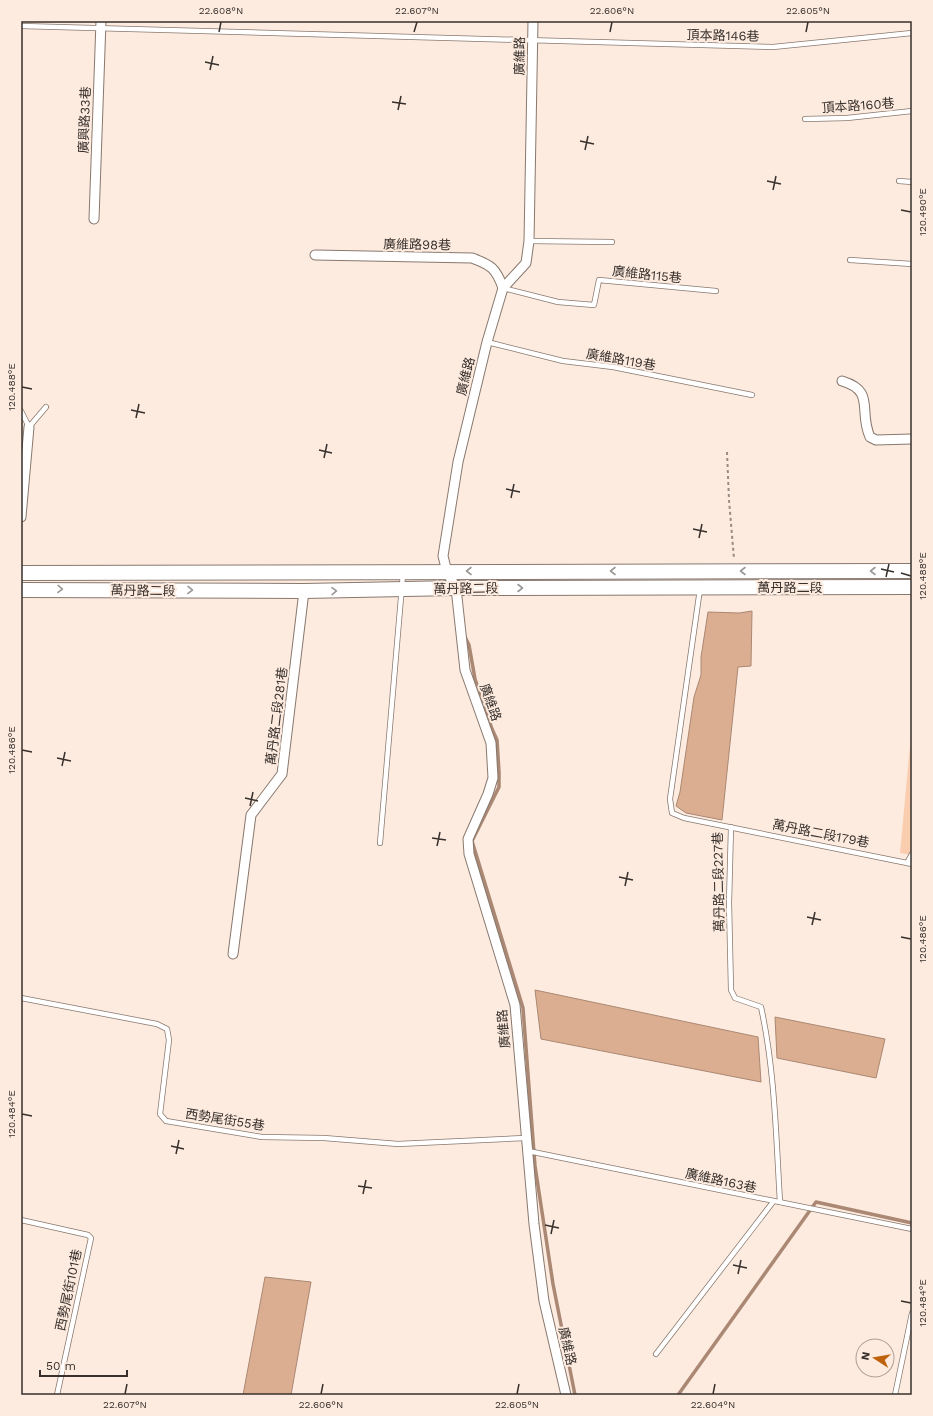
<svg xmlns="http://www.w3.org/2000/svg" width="933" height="1416" font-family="'Work Sans','Noto Sans TC',sans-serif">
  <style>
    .green { fill: #facdaf }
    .water { fill: #dbae91; stroke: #aa8873 }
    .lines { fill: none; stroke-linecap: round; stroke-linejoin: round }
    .stream { stroke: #aa8873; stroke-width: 3.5 }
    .service-casing { stroke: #88786e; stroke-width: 6 }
    .minor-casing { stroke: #88786e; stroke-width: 11 }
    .primary-casing { stroke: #88786e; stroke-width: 16 }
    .path { stroke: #978b83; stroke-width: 2; stroke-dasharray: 3 3; stroke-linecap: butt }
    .service { stroke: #fff; stroke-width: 4.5 }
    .minor { stroke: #fff; stroke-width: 9 }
    .primary { stroke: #fff; stroke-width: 14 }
    .oneway { stroke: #9b9896 }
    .ticks { fill: none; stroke: #37302c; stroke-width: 1.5 }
    .labels { text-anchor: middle; stroke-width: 4; stroke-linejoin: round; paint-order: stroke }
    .street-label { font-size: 13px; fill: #37302c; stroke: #fdebdf }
    .neatline { fill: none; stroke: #37302c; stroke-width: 1.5 }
    .ticks-label { font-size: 10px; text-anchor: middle; fill: #37302c }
  </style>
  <rect width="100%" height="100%" fill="#fdebdf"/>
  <!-- green -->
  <polygon class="green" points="912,724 912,855 900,853"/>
  <!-- water -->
  <g class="water">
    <polygon points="752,611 751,666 738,667 722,820 686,813 676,806 680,792 694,697 701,675 701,657 708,612 739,613"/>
    <polygon points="535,990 758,1037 761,1082 541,1039"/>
    <polygon points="775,1017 885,1039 876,1078 777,1058"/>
    <polygon points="265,1277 311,1282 291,1395 243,1395"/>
  </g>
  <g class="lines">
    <!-- stream -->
    <g class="stream">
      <polyline points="465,637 469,645 475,679 492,729 497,740 499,772 499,787 472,841 523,1008 535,1166 553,1284 575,1395"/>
      <polyline points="678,1395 816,1202 912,1223"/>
    </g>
    <!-- service casing -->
    <g class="service-casing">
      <g id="service">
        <polyline points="21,26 773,47 912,33"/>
        <polyline points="805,119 847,118 912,111"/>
        <polyline points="899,181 912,182"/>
        <polyline points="529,241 612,242"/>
        <polyline points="850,260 912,264"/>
        <polyline points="503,288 558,302 594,305 599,280 716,291"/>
        <polyline points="487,342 563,361 613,367 752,395"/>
        <polyline points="21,411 29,427 46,407"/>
        <polyline points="700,589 670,799 672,813 684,818 912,864"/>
        <path d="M731,827l-2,76 2,87 4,8 26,9c14,64 15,130 19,195"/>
        <polyline points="380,843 403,574"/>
        <polyline points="907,863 912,854"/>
        <polyline points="21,998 157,1024 167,1029 169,1040 160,1114 166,1121 262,1137 324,1138 398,1144 526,1138"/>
        <polyline points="528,1151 912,1229"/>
        <polyline points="21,1220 88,1235 91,1238 57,1395"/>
        <polyline points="656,1354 773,1202"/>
        <polyline points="895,1395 912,1313"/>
      </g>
    </g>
    <!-- minor casing -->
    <g class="minor-casing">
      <g id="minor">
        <polyline points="533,21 529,241 526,263 503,288 487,342 458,462 443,556 447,572 456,588 465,670 491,743 493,778 488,794 468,839 469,854 515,1005 534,1224 544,1301 566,1395"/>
        <polyline points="94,219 101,21"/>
        <path d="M315,255l157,3c19,7 24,10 31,30"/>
        <path d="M842,381c34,10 16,30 28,56l6,3 36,-1"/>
        <polyline points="21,517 29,427"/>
        <polyline points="233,954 251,815 282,774 304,591"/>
      </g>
    </g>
    <!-- primary casing -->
    <g class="primary-casing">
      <g id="primary">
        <polyline points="21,573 912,571"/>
        <polyline points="21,590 304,591 456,588 912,587"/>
      </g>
    </g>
    <!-- path -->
    <polyline class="path" points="727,452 729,500 734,559"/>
    <!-- service -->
    <use href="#service" class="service"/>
    <!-- minor -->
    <use href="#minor" class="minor"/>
    <!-- primary -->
    <use href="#primary" class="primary"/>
  </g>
  <!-- one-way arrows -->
  <defs><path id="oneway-chevron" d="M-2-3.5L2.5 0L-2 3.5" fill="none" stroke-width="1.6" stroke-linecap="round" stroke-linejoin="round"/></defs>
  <g class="oneway">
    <use href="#oneway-chevron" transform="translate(469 571) rotate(180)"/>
    <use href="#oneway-chevron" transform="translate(613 571) rotate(180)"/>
    <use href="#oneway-chevron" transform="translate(743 571) rotate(180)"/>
    <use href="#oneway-chevron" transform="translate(873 571) rotate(180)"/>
    <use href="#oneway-chevron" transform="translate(520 588)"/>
    <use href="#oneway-chevron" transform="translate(60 589) rotate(1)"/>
    <use href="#oneway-chevron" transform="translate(190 590) rotate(1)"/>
    <use href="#oneway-chevron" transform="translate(334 591) rotate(-1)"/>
  </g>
  <!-- ticks -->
  <path class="ticks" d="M219,32l2,-10M414,32l3,-10M610,32l2,-10M806,32l2,-10M205,62l14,3M210,70l3,-14M392,102l14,2M398,110l3,-14M580,141l14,3M585,150l3,-14M767,181l14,3M773,190l3,-14M901,210l10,2M22,387l10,2M131,410l14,3M136,418l3,-14M319,450l13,3M324,458l3,-14M506,489l14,3M511,498l3,-14M693,529l14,3M699,538l3,-14M881,569l13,3M901,573l10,3M886,577l3,-13M22,750l10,2M57,758l14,3M62,766l3,-14M245,798l13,3M250,806l3,-14M432,838l14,2M437,846l3,-14M619,877l14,3M625,886l3,-14M807,917l14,3M812,925l3,-13M901,937l10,2M22,1114l10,2M171,1146l13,3M176,1154l3,-14M358,1186l14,2M363,1194l3,-14M545,1225l14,3M551,1234l3,-14M733,1265l14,3M738,1274l3,-14M901,1301l10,2M125,1394l2,-10M321,1394l2,-10M517,1394l2,-10M713,1394l2,-10"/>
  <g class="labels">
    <!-- street labels -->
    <g class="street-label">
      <text transform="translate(723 35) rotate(1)" y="5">頂本路146巷</text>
      <text transform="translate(519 56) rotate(-89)" y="5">廣維路</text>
      <text transform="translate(858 105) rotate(-4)" y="5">頂本路160巷</text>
      <text transform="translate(84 120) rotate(-88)" y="5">廣興路33巷</text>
      <text transform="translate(417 244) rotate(1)" y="5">廣維路98巷</text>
      <text transform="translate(647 274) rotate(6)" y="5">廣維路115巷</text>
      <text transform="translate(621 359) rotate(10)" y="5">廣維路119巷</text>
      <text transform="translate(465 376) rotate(-76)" y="5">廣維路</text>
      <text x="790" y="592">萬丹路二段</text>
      <text transform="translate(466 588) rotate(-1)" y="5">萬丹路二段</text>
      <text transform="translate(143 590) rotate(1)" y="5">萬丹路二段</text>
      <text transform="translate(491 702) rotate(70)" y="5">廣維路</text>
      <text transform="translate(276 716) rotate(-83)" y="5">萬丹路二段281巷</text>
      <text transform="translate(821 833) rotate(11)" y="5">萬丹路二段179巷</text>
      <text transform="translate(718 882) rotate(-91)" y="5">萬丹路二段227巷</text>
      <text transform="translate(503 1029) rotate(-95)" y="5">廣維路</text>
      <text transform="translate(225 1119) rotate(9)" y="5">西勢尾街55巷</text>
      <text transform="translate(721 1180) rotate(12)" y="5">廣維路163巷</text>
      <text transform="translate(68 1290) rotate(-78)" y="5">西勢尾街101巷</text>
      <text transform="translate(568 1346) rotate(77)" y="5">廣維路</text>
    </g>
  </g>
  <!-- border -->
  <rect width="933" height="1416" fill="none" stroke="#fdebdf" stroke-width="44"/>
  <!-- north arrow -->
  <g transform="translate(875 1358) rotate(282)"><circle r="19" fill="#fdebdf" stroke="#aea097"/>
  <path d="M0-3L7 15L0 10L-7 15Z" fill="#be630c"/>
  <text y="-6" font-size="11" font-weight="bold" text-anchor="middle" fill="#37302c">N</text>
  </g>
  <!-- scale -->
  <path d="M40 1370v6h87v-6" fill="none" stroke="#37302c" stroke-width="2"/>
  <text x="46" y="1370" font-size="12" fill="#37302c" stroke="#fdebdf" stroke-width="3" paint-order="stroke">50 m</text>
  <rect x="22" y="22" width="889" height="1372" class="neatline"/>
  <g class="ticks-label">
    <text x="221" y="14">22.608°N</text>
    <text x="417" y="14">22.607°N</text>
    <text x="612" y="14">22.606°N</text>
    <text x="808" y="14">22.605°N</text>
    <text transform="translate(922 212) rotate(-90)" y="4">120.490°E</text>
    <text transform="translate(11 387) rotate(-90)" y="4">120.488°E</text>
    <text transform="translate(922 576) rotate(-90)" y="4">120.488°E</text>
    <text transform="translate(11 750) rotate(-90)" y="4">120.486°E</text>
    <text transform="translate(922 939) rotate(-90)" y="4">120.486°E</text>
    <text transform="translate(11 1114) rotate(-90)" y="4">120.484°E</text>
    <text transform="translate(922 1303) rotate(-90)" y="4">120.484°E</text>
    <text x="125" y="1408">22.607°N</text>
    <text x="321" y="1408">22.606°N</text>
    <text x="517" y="1408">22.605°N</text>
    <text x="713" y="1408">22.604°N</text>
  </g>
</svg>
